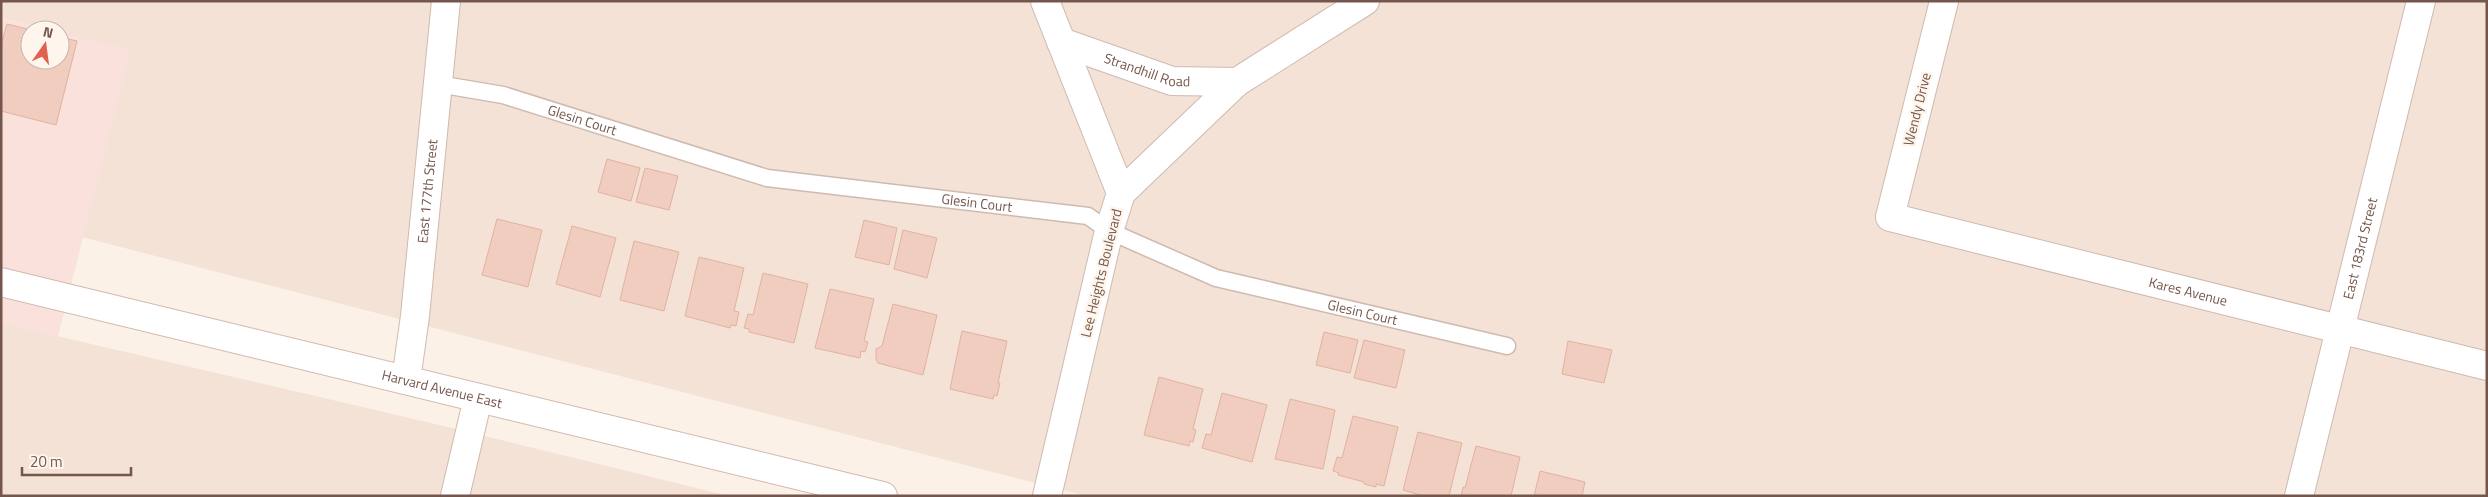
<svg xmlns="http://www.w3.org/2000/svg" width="2488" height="497" font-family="'Titillium Web',sans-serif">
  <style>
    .residential { fill: #f3e2d5 }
    .commercial { fill: #fbe1db }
    .building { fill: #f0cdbf; stroke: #e2b2a0 }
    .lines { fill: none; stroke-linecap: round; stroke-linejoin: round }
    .lane-casing { stroke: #cfbab0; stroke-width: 19 }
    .street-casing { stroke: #cfbab0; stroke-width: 30 }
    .secondary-casing { stroke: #d2b9ad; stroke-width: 30 }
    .lane { stroke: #fff; stroke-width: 16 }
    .street { stroke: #fff; stroke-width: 28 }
    .secondary { stroke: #fff; stroke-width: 28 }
    .labels { text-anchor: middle; stroke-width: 5; stroke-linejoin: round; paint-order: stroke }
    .street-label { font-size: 14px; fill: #75564c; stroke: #fef6ed }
  </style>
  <rect width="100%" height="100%" fill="#fcf1e7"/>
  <!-- residential -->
  <g class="residential">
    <polygon points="1,1 2487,1 2487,496 1086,496 82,237 60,30 49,30 1,18"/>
    <polygon points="1,323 448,427 729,496 1,496"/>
  </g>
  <!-- commercial -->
  <polygon class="commercial" points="1,18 49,30 30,30 30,60 60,60 60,33 130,50 58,337 1,323"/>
  <!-- building -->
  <g class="building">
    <polygon points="7,24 31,30 30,60 60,60 60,37 77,41 56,125 1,111 1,45"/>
    <polygon points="607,159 640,168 631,201 598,192"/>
    <polygon points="645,168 678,176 669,210 636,202"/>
    <polygon points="497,219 542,230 528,287 482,275"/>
    <polygon points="864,220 897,228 889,265 855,257"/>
    <polygon points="572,226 616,238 600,297 556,284"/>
    <polygon points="903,230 937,238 927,278 894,269"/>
    <polygon points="634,241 679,252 664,311 620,300"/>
    <polygon points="699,257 744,268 734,311 739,312 736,326 731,325 730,328 685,316"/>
    <polygon points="763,273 808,284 794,343 749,332 749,329 744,328 748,314 753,315"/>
    <polygon points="830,289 874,299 864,341 868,342 865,352 861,351 860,358 815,348"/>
    <polygon points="893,304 937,315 923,375 878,363 876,359 876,349 882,346"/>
    <polygon points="962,331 1007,341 998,383 1000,383 997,396 994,395 993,399 950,389"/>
    <polygon points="1324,332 1358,340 1350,373 1316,365"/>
    <polygon points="1364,340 1405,350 1396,388 1354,378"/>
    <polygon points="1568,341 1612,350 1604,383 1562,374"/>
    <polygon points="1159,377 1203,389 1193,429 1196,430 1193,442 1190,441 1189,446 1144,435"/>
    <polygon points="1222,393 1267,405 1252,462 1202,448 1206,434 1211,435"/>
    <polygon points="1290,399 1335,410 1323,469 1275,459"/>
    <polygon points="1353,416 1398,427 1384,486 1376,484 1376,487 1364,484 1364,482 1338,475 1339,473 1333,471 1337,457 1342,458"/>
    <polygon points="1418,432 1462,443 1449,496 1424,496 1403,490"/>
    <polygon points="1476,446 1520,457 1511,496 1461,496 1463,487 1465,488"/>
    <polygon points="1540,471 1585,482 1582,496 1534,496"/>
  </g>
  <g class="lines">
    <!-- lane casing -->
    <g class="lane-casing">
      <g id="lane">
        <path id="s1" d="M438,84l65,11 264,83 321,38 21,15 107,47 291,68"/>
      </g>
    </g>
    <!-- street casing -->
    <g class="street-casing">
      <g id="street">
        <polyline points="1045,1 1121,193 1109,231 1047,496"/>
        <path id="s2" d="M1944,1l-54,216 597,149"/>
        <path id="s3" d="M1061,42l111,39 65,1"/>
        <polyline points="1121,193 1237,82 1365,1"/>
        <path id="s4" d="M406,380l9,-64 31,-315"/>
        <polyline points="455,496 478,398"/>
        <path id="s5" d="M2299,496l122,-495"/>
      </g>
    </g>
    <!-- secondary casing -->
    <g class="secondary-casing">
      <g id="secondary">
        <path id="s6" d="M1,282l882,214"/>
      </g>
    </g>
    <!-- lane -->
    <use href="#lane" class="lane"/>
    <!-- street -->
    <use href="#street" class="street"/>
    <!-- secondary -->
    <use href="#secondary" class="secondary"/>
  </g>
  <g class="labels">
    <!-- street labels -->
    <g class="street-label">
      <text dy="5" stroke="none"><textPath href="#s3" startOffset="91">Strandhill Road</textPath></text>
      <text transform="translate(1917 109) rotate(-76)" y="5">Wendy Drive</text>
      <text dy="5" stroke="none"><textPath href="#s1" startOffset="149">Glesin Court</textPath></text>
      <text dy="5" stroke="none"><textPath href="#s4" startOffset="190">East 177th Street</textPath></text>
      <text dy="5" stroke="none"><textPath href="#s1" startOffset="554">Glesin Court</textPath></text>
      <text dy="5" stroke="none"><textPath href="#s5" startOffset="255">East 183rd Street</textPath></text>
      <text transform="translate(1101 273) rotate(-76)" y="5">Lee Heights Boulevard</text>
      <text dy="5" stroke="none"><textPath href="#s2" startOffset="530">Kares Avenue</textPath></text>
      <text dy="5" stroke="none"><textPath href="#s1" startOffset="959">Glesin Court</textPath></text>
      <text dy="5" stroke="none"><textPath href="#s6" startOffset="454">Harvard Avenue East</textPath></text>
    </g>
  </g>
  <!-- border -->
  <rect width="2488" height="497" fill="none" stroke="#75564c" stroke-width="5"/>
  <!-- north arrow -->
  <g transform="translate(45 45) rotate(14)"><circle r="24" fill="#fef6ed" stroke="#c7b6ad"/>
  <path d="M0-4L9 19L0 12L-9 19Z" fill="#e16050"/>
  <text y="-8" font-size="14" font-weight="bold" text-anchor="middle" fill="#75564c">N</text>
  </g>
  <!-- scale -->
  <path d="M22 467v8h109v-8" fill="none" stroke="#75564c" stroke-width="2.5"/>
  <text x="30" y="467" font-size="15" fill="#75564c" stroke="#fef6ed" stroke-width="4" paint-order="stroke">20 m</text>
</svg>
